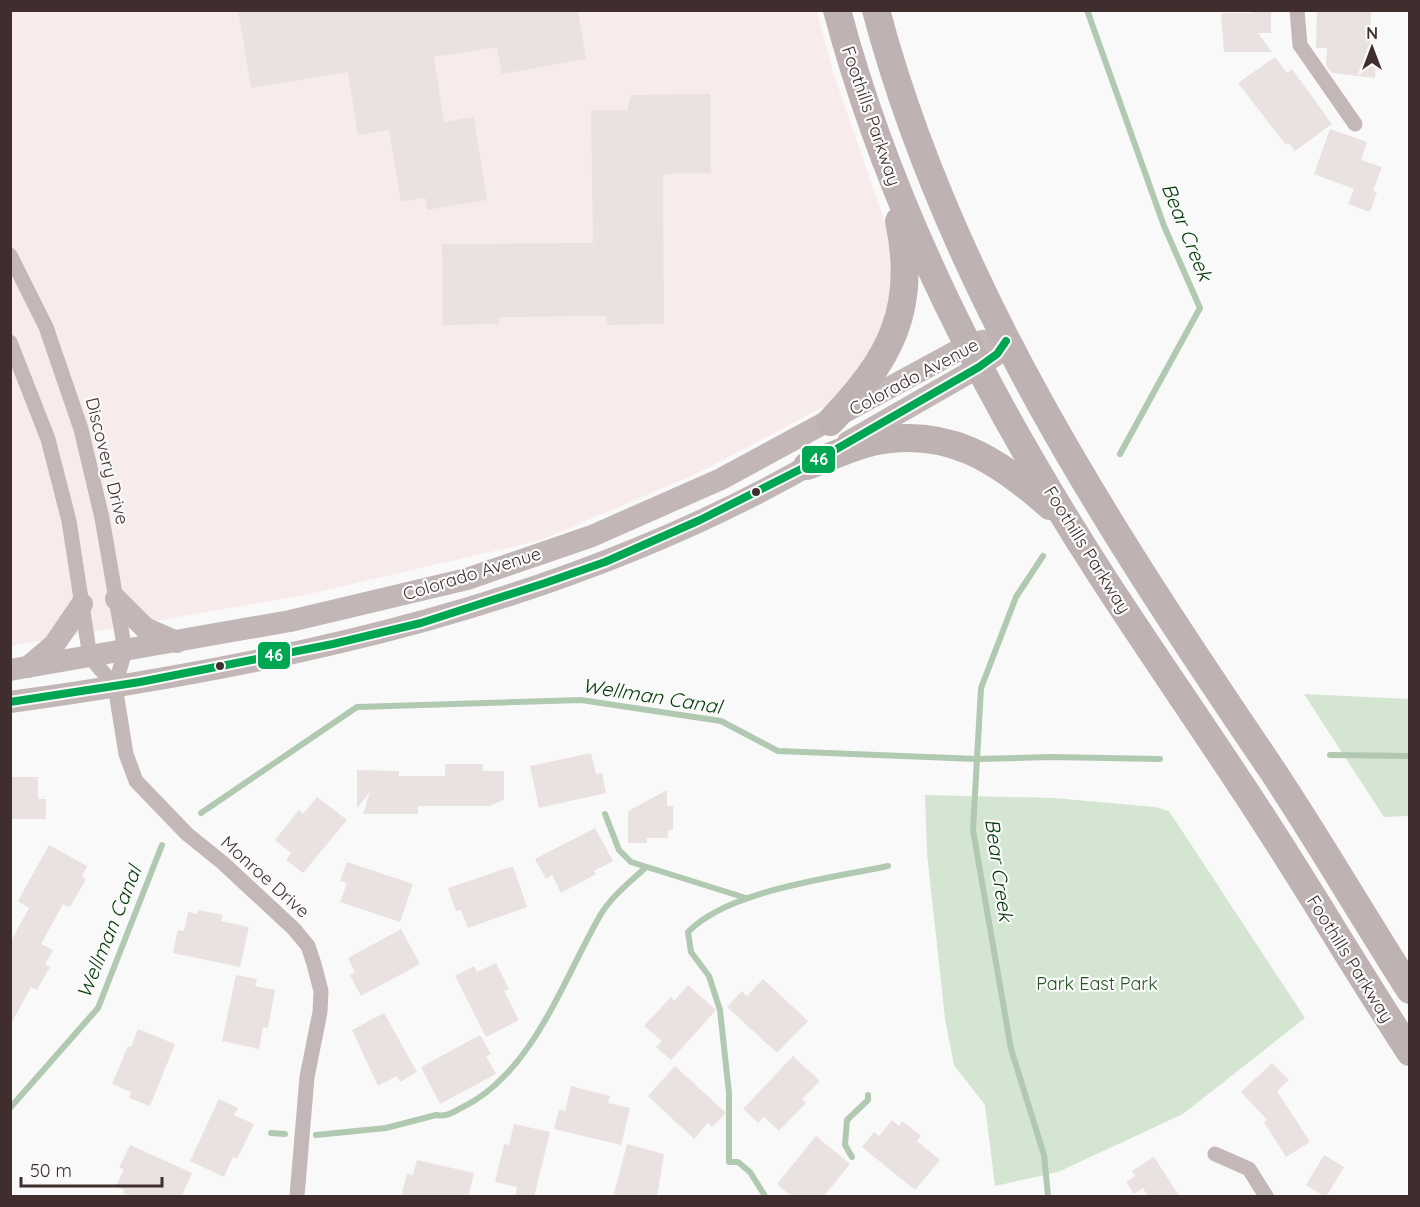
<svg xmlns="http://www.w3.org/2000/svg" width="1420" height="1207" font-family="Quicksand,sans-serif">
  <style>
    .built { fill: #f7eceb }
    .green { fill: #d4e6d2 }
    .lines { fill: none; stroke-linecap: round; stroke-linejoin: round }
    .stream { stroke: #b0c9b0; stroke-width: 6 }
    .building { fill: #eae2e1 }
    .street { stroke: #c3b8b7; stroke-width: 15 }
    .secondary { stroke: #c2b6b6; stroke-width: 22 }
    .highway { stroke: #beb2b2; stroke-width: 28 }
    .bus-1-casing { stroke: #f9f9f9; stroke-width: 12 }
    .bus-1 { stroke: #00a651; stroke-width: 8 }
    .bus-dot { fill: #3f2e2d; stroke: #f9f9f9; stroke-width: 2 }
    .labels { text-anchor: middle; stroke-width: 4.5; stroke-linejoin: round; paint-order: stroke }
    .street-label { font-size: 18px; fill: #3f2e2d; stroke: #f9f9f9 }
    .park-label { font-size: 18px; fill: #235523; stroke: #f9f9f9 }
    .water-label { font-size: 20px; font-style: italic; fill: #023906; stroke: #f9f9f9 }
    .line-badge { stroke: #f9f9f9; stroke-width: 2 }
    .badge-label { font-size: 16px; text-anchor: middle; font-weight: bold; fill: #fff }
  </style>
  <rect width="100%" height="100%" fill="#f9f9f9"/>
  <!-- built -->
  <polygon class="built" points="10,11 817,11 833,72 890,237 896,282 880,346 827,405 696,474 541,540 305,595 11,646"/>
  <!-- green -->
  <g class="green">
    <polygon points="1304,694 1409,699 1409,816 1384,817"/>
    <polygon points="925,795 1054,798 1155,807 1169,811 1305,1018 1183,1114 1058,1172 995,1186 985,1105 954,1065 945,1019 927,853"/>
  </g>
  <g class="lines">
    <!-- stream -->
    <g class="stream">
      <polyline points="1087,10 1164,226 1200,308 1120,454"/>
      <polyline points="1043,556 1016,597 981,688 973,830 1011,1049 1044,1155 1048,1196"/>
      <polyline points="1330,755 1410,756"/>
      <polyline points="201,813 357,707 581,700 721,721 778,751 977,759 1051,757 1160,759"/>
      <polyline points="605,814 619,850 631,862 746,898"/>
      <polyline points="10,1108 98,1008 162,845"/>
      <polyline points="271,1133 285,1134"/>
      <path d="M316,1135l70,-7 50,-13c10,2 16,-2 25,-7 72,-34 102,-129 140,-194 11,-18 29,-32 44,-46"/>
      <polyline points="852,1157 845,1145 847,1120 868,1100 868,1095"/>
      <path d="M765,1196l-15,-24 -12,-10h-9v-69l-9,-83 -11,-34 -18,-24 -3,-20c40,-42 144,-54 200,-66"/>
    </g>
  </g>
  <!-- building -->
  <g class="building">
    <polygon points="238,10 578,10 586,59 502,74 497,47 434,57 444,122 474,117 487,200 427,210 425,198 401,202 389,130 358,135 348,72 251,88"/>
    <polygon points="1251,10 1271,10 1271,33 1258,33 1272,52 1224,52 1221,13 1251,13"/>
    <polygon points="1371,10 1370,53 1372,53 1372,60 1376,60 1375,78 1332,73 1326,66 1327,48 1316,48 1317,11"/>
    <polygon points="1275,57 1287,73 1292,69 1332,124 1295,151 1289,143 1286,145 1238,83"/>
    <polygon points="710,94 711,173 663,174 664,324 607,325 607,316 499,317 499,324 443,325 442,244 593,243 591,110 627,110 631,95"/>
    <polygon points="1330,129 1367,142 1361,160 1382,167 1373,191 1377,192 1370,212 1348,204 1354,189 1314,174"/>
    <polygon points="591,753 596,774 602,773 606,793 539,808 530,766"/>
    <polygon points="445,764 483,764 483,771 504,771 504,800 489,806 418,806 418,814 363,814 370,792 357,808 357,770 399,771 399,776 445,776"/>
    <polygon points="10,777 38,777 38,799 46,799 46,819 10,819"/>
    <polygon points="667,790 667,806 673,806 673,830 668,830 668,838 647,838 647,843 628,843 628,811"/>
    <polygon points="317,797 347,820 303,873 286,860 291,853 275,840 299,810 303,814"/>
    <polygon points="595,828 613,861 594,871 596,874 561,893 552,875 546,879 535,859"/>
    <polygon points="49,845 87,866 82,876 86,879 70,907 63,904 41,944 53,950 45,964 50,967 37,990 31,987 10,1026 10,943 29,908 18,901"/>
    <polygon points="347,862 413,884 400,922 340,902 347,883 340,881"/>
    <polygon points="513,866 527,907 468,928 461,910 456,911 448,888"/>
    <polygon points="198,910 223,915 221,921 249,927 240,967 173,953 178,930 184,931 188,912 197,914"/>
    <polygon points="401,929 420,964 361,996 350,975 355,972 348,958"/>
    <polygon points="496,963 509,989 504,991 519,1020 486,1037 455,976 474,966 477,972"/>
    <polygon points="236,975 257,979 255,986 275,990 268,1028 263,1027 259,1049 222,1041"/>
    <polygon points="763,979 808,1021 777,1053 727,1007 742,991 747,996"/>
    <polygon points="688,985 716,1010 671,1060 656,1047 662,1041 644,1026 671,997 674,1001"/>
    <polygon points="384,1013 417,1072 400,1082 397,1076 378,1086 352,1030"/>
    <polygon points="138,1029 175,1044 150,1106 129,1098 131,1092 112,1084 128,1046 131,1047"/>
    <polygon points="480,1035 491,1054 486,1056 496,1074 440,1104 421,1067"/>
    <polygon points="793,1056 820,1081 802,1099 806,1103 779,1131 764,1117 758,1123 743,1109"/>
    <polygon points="1272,1063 1289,1080 1277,1091 1310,1142 1286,1157 1264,1122 1267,1120 1241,1092"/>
    <polygon points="675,1066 726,1113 712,1127 708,1123 694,1139 648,1096"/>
    <polygon points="571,1086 610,1096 608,1103 630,1108 621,1145 554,1129 559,1109 565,1111"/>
    <polygon points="219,1099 238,1108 234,1115 254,1124 237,1159 233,1157 224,1177 190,1161"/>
    <polygon points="892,1120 899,1126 902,1121 921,1136 917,1141 940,1160 915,1190 862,1147 874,1132 879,1136"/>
    <polygon points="514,1124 550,1132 534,1197 515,1197 517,1187 495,1182 504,1144 509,1145"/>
    <polygon points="816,1136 850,1164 823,1197 792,1197 777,1184"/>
    <polygon points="627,1144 664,1154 657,1197 613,1197"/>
    <polygon points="130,1145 192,1173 181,1197 130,1197 123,1193 124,1190 116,1186 124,1169 119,1168"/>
    <polygon points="1324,1155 1344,1167 1326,1197 1306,1185"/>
    <polygon points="1154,1157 1180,1197 1148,1197 1143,1188 1134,1194 1126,1182 1135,1176 1132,1171"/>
    <polygon points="417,1160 474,1173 468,1197 401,1197 407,1174 413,1175"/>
  </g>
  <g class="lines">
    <!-- street -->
    <g class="street">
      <polyline points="1297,10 1300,45 1355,124"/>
      <polyline points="10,255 46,327 81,429 102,518 125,651 115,686"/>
      <polyline points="10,342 48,439 69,521 90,657 115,686 126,754 136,781 187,834 223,863 294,929 308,946 314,964 321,991 320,1012 307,1077 297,1196"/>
      <polyline points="1215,1154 1249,1169 1266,1196"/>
    </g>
    <!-- secondary -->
    <g class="secondary">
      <polyline points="116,599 145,628 177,642"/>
      <polyline points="28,667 54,645 82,604"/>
      <polyline points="10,670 290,621 467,579 592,536 721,479 968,345 983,341 1006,341 997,354 979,367 848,442"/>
      <path d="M10,702c279,-38 564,-100 810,-243"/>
    </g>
    <!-- highway -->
    <g class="highway">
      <path d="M837,10c54,203 153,393 266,568 46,71 94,140 140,210 58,87 110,177 167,264"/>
      <path d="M876,10c74,279 236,524 396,760 48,72 91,147 138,220"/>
      <path d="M830,422c60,-62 88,-113 69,-201"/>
      <path d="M807,466c21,-8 43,-19 65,-24 74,-16 125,17 178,64"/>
    </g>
    <!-- bus-1 casing -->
    <g class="bus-1-casing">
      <polyline id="bus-1" points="10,702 140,682 333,644 421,623 545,583 605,562 700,520 807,466 979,367 997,354 1006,341"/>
    </g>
    <!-- bus-1 -->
    <use href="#bus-1" class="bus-1"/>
  </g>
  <!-- markers -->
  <g class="bus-dot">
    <circle cx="756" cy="492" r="5"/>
    <circle cx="220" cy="666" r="5"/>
  </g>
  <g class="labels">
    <!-- street labels -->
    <g class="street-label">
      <text transform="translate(871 116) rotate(71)" y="6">Foothills Parkway</text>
      <text transform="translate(914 377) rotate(-28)" y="6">Colorado Avenue</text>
      <text transform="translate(107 461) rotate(76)" y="6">Discovery Drive</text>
      <text transform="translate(1087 550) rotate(58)" y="6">Foothills Parkway</text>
      <text transform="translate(472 574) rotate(-17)" y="6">Colorado Avenue</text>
      <text transform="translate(265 877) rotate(42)" y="6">Monroe Drive</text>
      <text transform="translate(1350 959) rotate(58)" y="6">Foothills Parkway</text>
    </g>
    <!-- park labels -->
    <g class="park-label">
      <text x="1097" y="990">Park East Park</text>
    </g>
    <!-- water labels -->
    <g class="water-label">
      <text transform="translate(1187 232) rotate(68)" y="7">Bear Creek</text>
      <text transform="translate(652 696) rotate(9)" y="7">Wellman Canal</text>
      <text transform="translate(999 870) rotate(82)" y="7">Bear Creek</text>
      <text transform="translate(109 932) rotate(-68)" y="7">Wellman Canal</text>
    </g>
  </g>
  <g class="line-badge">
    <rect x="801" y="445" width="35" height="29" rx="6" fill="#00a651"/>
    <rect x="257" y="641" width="34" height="29" rx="6" fill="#00a651"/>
  </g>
  <g class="badge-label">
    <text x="819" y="465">46</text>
    <text x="274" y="661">46</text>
  </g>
  <!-- border -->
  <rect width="1420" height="1207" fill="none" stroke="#3f2e2d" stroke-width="24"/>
  <!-- north arrow -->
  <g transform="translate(1372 48)" stroke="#f9f9f9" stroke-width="4.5" paint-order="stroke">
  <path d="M0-4.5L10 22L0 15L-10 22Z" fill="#3f2e2d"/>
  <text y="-9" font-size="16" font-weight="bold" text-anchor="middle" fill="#3f2e2d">N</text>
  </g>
  <!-- scale -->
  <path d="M21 1177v9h141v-9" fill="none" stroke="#3f2e2d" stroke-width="3"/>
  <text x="30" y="1177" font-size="18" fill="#3f2e2d" stroke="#f9f9f9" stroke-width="4.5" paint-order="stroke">50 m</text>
</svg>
